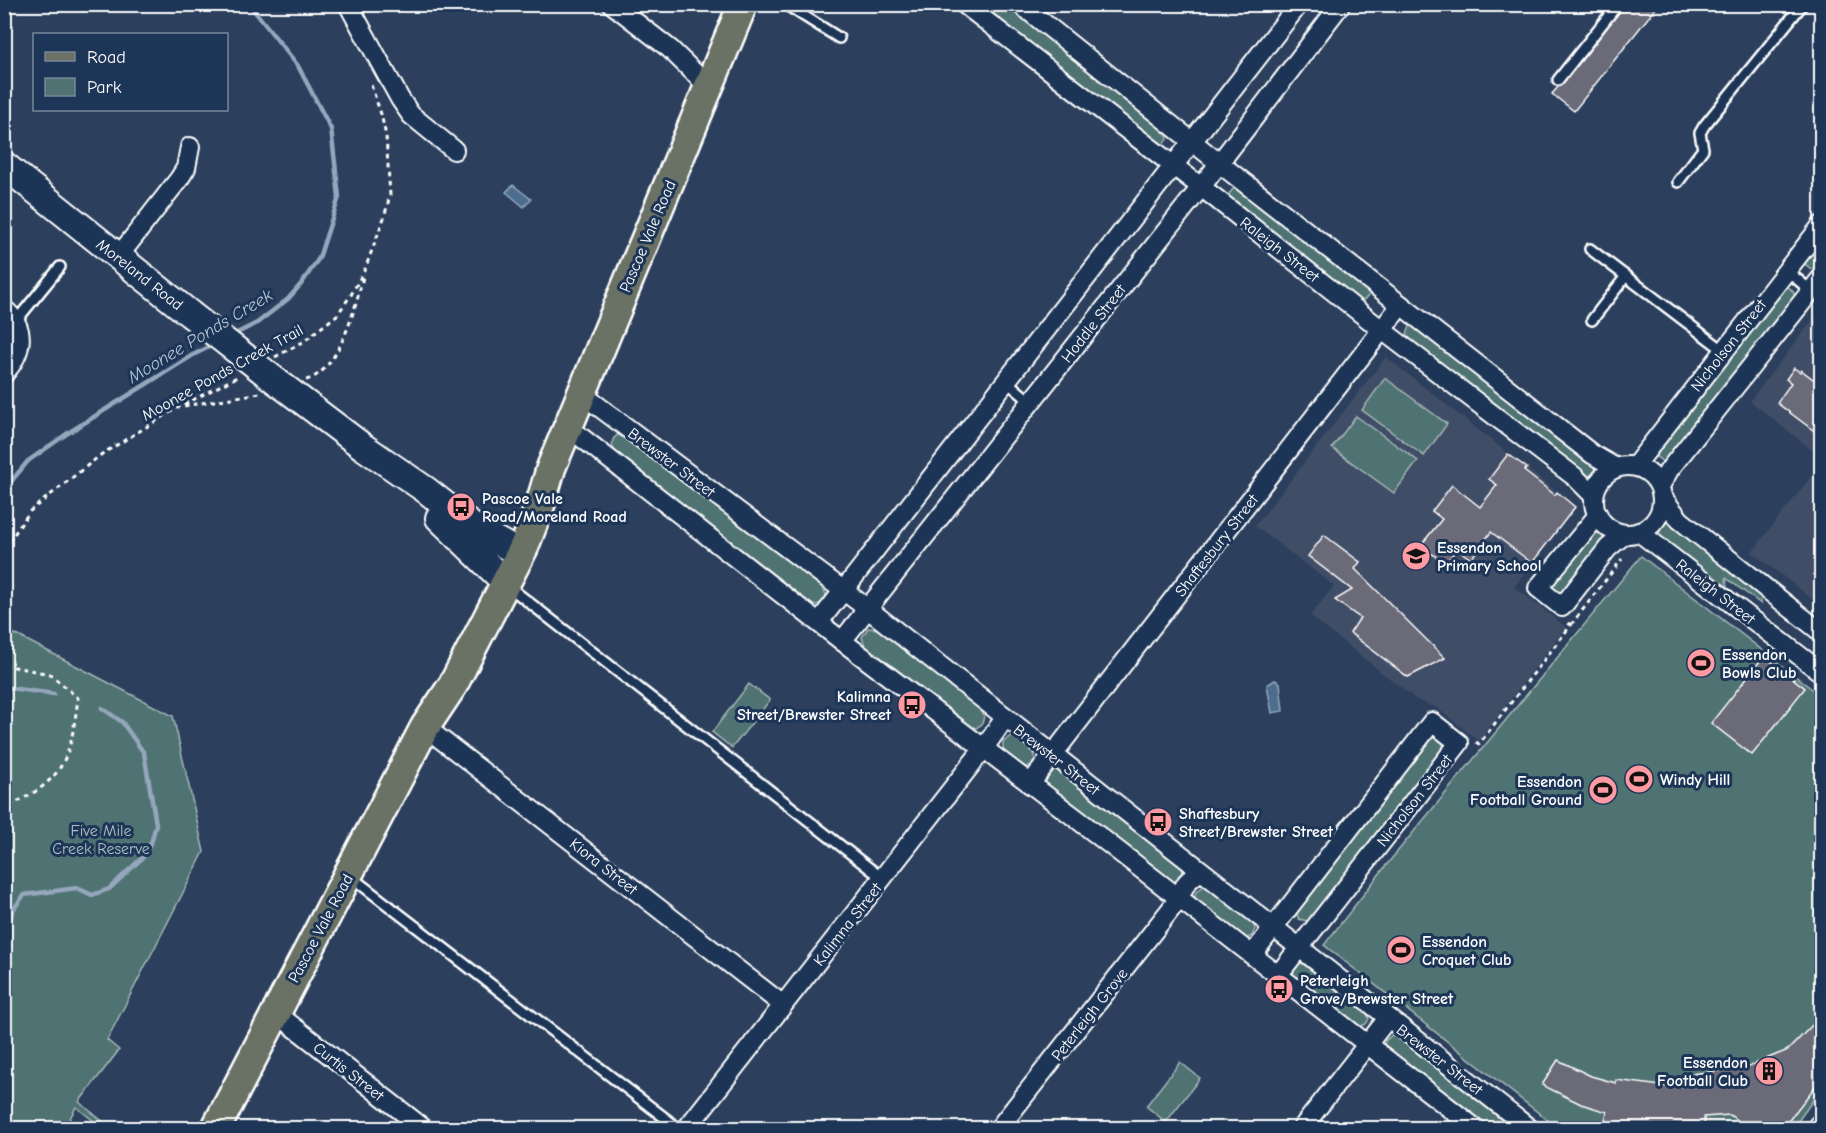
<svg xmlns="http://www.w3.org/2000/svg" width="1826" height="1133" font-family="'Comic Neue',sans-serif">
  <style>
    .built { fill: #3f4d66 }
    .green { fill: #507272; stroke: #a8b8b8; stroke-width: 1.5 }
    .water { fill: #4e6d8f; stroke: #95a7bc; stroke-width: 1.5 }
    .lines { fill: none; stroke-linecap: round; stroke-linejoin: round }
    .stream { stroke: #95a7bc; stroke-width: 4.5 }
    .building { fill: #6a6a79; stroke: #fff; stroke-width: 1.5 }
    .lane-casing { stroke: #fff; stroke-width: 14 }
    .street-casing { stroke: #fff; stroke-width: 22 }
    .secondary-casing { stroke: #fff; stroke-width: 30 }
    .primary-casing { stroke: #fff; stroke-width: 33 }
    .path { stroke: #fff; stroke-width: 3; stroke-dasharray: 4.5 4.5; stroke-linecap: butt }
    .lane { stroke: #1d3557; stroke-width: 9 }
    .street { stroke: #1d3557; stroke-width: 18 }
    .secondary { stroke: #1d3557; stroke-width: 26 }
    .primary { stroke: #6b7165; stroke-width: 28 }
    .secondary-bridge-casing { stroke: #fff; stroke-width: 30; stroke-linecap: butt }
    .secondary-bridge { stroke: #1d3557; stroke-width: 26 }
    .labels { text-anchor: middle; stroke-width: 6; stroke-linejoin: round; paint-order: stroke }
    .street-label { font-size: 16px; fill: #fff; stroke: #1d3557 }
    .poi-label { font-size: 16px; font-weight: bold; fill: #fff; stroke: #1d3557; text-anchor: start }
    .park-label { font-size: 16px; fill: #b0c0c0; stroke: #1d3557 }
    .water-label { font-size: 18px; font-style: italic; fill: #b8c5d2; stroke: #1d3557 }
  </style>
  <rect width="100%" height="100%" fill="#2c405e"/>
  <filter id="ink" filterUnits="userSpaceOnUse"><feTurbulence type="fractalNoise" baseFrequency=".0167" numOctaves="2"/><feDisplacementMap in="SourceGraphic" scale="12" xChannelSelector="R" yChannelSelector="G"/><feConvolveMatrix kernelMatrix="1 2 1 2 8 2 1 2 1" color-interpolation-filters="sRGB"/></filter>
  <g filter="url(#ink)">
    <!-- built -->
    <g class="built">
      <polygon points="1821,309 1821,457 1750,401"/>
      <polygon points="1386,357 1576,507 1514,587 1566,627 1479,741 1437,708 1417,700 1310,616 1334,586 1255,526"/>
      <polygon points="1821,464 1821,606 1752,552"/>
    </g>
    <!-- green -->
    <g class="green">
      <polygon points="974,5 1008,5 1165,130 1168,138 1162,146"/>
      <polygon points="1233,189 1244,190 1368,287 1369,295 1364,300 1353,300 1231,205 1229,194"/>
      <polygon points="1821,234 1821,266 1811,269 1805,264 1804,260"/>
      <path d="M1783,286c9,1 12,6 12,14l-128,165 -16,-12z"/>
      <polygon points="1410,326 1419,327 1592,461 1596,470 1593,474 1585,477 1405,339"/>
      <polygon points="1385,378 1447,424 1424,456 1362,410"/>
      <polygon points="1356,416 1418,461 1394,493 1332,448"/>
      <path d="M619,434l10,3 192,149 5,8 -2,8 -8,3h-5l-194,-151c-6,-7 -7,-15 2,-20z"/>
      <polygon points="1673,522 1761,591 1761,604 1726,578 1728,593 1659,536 1661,526 1666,523"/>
      <polygon points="1592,532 1600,533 1604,540 1566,593 1559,595 1551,589 1551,583"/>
      <polygon points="1641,556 1821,696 1821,1089 1793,1128 1558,1128 1324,945 1388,863"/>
      <polygon points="868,628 877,629 981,710 984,716 982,724 976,728 966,725 865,646 862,637"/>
      <polygon points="5,629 173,716 204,852 107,1040 119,1050 79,1102 111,1128 103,1128 76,1107 65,1128 5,1128"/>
      <polygon points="749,684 770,700 732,748 712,732"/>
      <polygon points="1437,735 1445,742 1442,752 1312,918 1307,921 1299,919 1296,913 1433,736"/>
      <polygon points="1012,736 1032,750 1035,760 1030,766 1023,768 1003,752 1003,742"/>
      <path d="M1055,769l126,97 3,8 -6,9 -4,1 -127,-97c-3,-7 1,-14 8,-18z"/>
      <polygon points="1204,886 1208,887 1253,921 1255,929 1252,936 1246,939 1194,899 1196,892"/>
      <polygon points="1296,962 1306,964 1366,1011 1369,1019 1366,1024 1359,1027 1290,974"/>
      <polygon points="1392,1035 1396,1035 1518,1128 1484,1128 1388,1054 1384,1046 1385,1041"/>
      <polygon points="1180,1062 1200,1078 1166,1122 1146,1106"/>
    </g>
    <!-- water -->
    <g class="water">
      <polygon points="513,185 531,199 524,207 506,192"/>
      <polygon points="1275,680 1280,683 1283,711 1272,713 1267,685"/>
    </g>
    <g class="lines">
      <!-- stream -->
      <g class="stream">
        <polyline points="231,336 257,323 288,299 302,283 319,258 339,197 331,129 298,66 249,4"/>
        <polyline points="4,490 28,461 68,433 193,355 215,344"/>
        <polyline points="4,692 10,688 54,694"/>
        <polyline points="4,942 13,910 24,895 77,888 92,895 109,889 143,857 152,840 156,824 144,753 122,722 102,708"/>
      </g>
    </g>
    <!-- building -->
    <g class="building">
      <polygon points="1625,4 1659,4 1574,111 1552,94 1558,87 1563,84"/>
      <polygon points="1794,368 1800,372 1801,370 1821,385 1821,436 1777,403 1791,383 1786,379"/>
      <polygon points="1508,454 1527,468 1524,471 1555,495 1557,492 1575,507 1532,563 1491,532 1471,559 1457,549 1445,564 1421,545 1442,519 1432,511 1452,485 1480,507 1497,485 1489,479"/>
      <polygon points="1324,535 1360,562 1355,569 1445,658 1408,677 1350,633 1360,618 1335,600 1352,590 1308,556"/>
      <polygon points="1764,656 1805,688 1752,755 1711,723"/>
      <polygon points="1821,1016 1821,1079 1783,1128 1747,1128 1730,1115 1704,1117 1705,1128 1604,1128 1607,1112 1581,1104 1542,1085 1558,1060 1591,1076 1616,1083 1616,1080 1669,1087 1691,1086 1690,1074 1744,1068 1788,1050"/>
    </g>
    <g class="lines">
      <!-- lane casing -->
      <g class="lane-casing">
        <g id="lane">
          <polyline points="785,4 839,38"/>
          <polyline points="1558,80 1618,4"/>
          <polyline points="1678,182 1703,149 1700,133 1704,126 1803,4"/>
          <polyline points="1590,249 1723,350"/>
          <polyline points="1786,270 1810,290"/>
          <polyline points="1592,320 1626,276"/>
          <polyline points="16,321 60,267"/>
          <polyline points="1006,381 1031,402"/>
          <polyline points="508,586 882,878"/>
          <polyline points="350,876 678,1128"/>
        </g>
      </g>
      <!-- street casing -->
      <g class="street-casing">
        <g id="street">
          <polyline points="348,4 400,99 411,115 454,150"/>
          <polyline points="612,4 670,49 709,87"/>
          <polyline points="964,4 1214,197 1382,330 1575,477 1594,496"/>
          <polyline points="1020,4 1219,163 1592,454 1616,468"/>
          <polyline points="118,257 179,179 186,168 190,147"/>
          <path d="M4,309c24,20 18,44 0,65"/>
          <polyline points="582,394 868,609 1529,1128"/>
          <polyline points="568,427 842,641 1077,819 1475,1128"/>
          <polyline points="1635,466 1822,225"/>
          <circle cx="1628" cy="500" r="34"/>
          <polyline points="1660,486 1669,470 1822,277"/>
          <polyline points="1663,498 1680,520 1822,633"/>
          <polyline points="1598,515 1538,588 1562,607 1608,548 1625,534"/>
          <polyline points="1639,532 1822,673"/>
          <polyline points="819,622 1299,4"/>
          <polyline points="842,641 1201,187 1341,4"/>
          <polyline points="425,727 783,1005"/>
          <polyline points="1030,784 1401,305"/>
          <polyline points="1252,955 1432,722 1459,743 1278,975"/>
          <polyline points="276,1013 423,1128"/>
          <polyline points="687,1128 984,748 1005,718"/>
          <polyline points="999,1128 1174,905 1187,882 1200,871"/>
          <polyline points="1302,1128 1388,1018"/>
        </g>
      </g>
      <!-- secondary casing -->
      <g class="secondary-casing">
        <g id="secondary">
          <polyline points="4,165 190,314"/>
          <polyline points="276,381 362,446 426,490 473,527 520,554"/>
          <polyline points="439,518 506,583"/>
          <polyline points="1821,1128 1822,1127"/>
        </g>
      </g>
      <!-- primary casing -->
      <g class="primary-casing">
        <polyline id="primary" points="216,1128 425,727 453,685 524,547 540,505 551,468 743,4"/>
      </g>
      <!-- path -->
      <g class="path">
        <polyline points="275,357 303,342 337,315 351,295 365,269 384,218 390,195 386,136 381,114 370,82"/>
        <path d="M306,380c33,-8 50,-74 57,-103"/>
        <polyline points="184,406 260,393"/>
        <polyline points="4,549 30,511 102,454 179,407 237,377"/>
        <polyline points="1571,625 1622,559"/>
        <path d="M4,665l46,9 28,24c-8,62 -13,83 -74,110"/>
        <polyline points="1476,742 1479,744 1571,625 1568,623"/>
      </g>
      <!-- lane -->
      <use href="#lane" class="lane"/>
      <!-- street -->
      <use href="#street" class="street"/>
      <!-- secondary -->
      <use href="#secondary" class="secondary"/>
      <!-- primary -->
      <use href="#primary" class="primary"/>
      <!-- secondary-bridge casing -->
      <g class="secondary-bridge-casing">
        <polyline id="secondary-bridge" points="190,314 276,381"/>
      </g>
      <!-- secondary-bridge -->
      <use href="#secondary-bridge" class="secondary-bridge"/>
    </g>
  </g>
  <!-- icons -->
  <defs>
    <g id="bus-disc" transform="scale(1.5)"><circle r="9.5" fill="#ff9aa2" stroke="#1d3557"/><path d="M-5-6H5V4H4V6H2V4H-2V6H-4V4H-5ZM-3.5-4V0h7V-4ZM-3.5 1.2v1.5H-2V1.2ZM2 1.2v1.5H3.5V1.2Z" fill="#111"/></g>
    <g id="school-disc" transform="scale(1.5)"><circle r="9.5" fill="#ff9aa2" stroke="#1d3557"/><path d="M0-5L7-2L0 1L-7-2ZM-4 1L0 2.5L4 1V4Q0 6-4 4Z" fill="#111"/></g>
    <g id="stadium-disc" transform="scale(1.5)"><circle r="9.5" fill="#ff9aa2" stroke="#1d3557"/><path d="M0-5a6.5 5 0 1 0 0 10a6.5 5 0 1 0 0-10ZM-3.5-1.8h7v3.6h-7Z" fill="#111"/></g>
    <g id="building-disc" transform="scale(1.5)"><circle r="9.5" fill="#ff9aa2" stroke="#1d3557"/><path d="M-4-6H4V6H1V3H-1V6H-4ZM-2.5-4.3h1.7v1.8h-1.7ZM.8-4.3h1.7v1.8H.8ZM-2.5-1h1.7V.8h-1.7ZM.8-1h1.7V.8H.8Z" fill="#111"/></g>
  </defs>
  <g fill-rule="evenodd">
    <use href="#bus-disc" x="461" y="507"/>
    <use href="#school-disc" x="1416" y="556"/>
    <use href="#stadium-disc" x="1701" y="663"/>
    <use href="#bus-disc" x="912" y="705"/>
    <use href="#stadium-disc" x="1639" y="779"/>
    <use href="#stadium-disc" x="1603" y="790"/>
    <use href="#bus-disc" x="1158" y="822"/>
    <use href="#stadium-disc" x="1401" y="950"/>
    <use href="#bus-disc" x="1279" y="989"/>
    <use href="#building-disc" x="1769" y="1071"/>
  </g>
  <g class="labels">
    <!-- street labels -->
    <g class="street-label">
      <text transform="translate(647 236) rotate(-67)" y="6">Pascoe Vale Road</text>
      <text transform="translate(1280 249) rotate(38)" y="6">Raleigh Street</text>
      <text transform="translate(140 274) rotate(38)" y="6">Moreland Road</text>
      <text transform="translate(1093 323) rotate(-52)" y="6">Hoddle Street</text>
      <text transform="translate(1728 345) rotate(-52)" y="6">Nicholson Street</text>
      <text transform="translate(222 372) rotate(-29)" y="6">Moonee Ponds Creek Trail</text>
      <text transform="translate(672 462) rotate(37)" y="6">Brewster Street</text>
      <text transform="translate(1216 545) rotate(-52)" y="6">Shaftesbury Street</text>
      <text transform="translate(1716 591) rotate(38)" y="6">Raleigh Street</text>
      <text transform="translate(1057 759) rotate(38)" y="6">Brewster Street</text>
      <text transform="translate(1414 800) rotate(-52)" y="6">Nicholson Street</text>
      <text transform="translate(604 866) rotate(38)" y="6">Kiora Street</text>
      <text transform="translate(847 924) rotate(-52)" y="6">Kalimna Street</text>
      <text transform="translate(320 928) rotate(-62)" y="6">Pascoe Vale Road</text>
      <text transform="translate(1089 1014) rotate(-52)" y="6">Peterleigh Grove</text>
      <text transform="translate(1440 1059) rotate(38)" y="6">Brewster Street</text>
      <text transform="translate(349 1071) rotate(38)" y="6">Curtis Street</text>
    </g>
    <!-- poi labels -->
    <g class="poi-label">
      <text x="482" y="504">Pascoe Vale<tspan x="482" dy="18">Road/Moreland Road</tspan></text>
      <text x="1437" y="553">Essendon<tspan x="1437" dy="18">Primary School</tspan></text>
      <text x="1722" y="660">Essendon<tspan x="1722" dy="18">Bowls Club</tspan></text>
      <text x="891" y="702" text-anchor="end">Kalimna<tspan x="891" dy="18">Street/Brewster Street</tspan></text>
      <text x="1660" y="785">Windy Hill</text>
      <text x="1582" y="787" text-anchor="end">Essendon<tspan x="1582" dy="18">Football Ground</tspan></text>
      <text x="1179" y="819">Shaftesbury<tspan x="1179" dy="18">Street/Brewster Street</tspan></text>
      <text x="1422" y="947">Essendon<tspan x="1422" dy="18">Croquet Club</tspan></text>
      <text x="1300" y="986">Peterleigh<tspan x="1300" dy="18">Grove/Brewster Street</tspan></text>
      <text x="1748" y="1068" text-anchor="end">Essendon<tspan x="1748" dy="18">Football Club</tspan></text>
    </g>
    <!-- park labels -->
    <g class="park-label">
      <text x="101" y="836">Five Mile<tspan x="101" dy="18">Creek Reserve</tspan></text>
    </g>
    <!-- water labels -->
    <g class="water-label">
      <text transform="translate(200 336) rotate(-31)" y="6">Moonee Ponds Creek</text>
    </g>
  </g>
  <!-- margin -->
  <rect width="1826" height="1133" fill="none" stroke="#1d3557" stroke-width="24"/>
  <rect x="12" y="12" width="1802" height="1109" fill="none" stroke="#fff" stroke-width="2" filter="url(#ink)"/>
  <!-- legend -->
  <rect x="33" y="33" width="195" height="78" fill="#1d3557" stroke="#77869a" stroke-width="1.5"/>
  <rect x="45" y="52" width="30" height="9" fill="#6b7165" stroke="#77869a" stroke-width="1.5"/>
  <text x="87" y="63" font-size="18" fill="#ffffff">Road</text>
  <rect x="45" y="78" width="30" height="18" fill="#507272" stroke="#77869a" stroke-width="1.5"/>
  <text x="87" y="93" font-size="18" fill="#ffffff">Park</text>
</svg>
